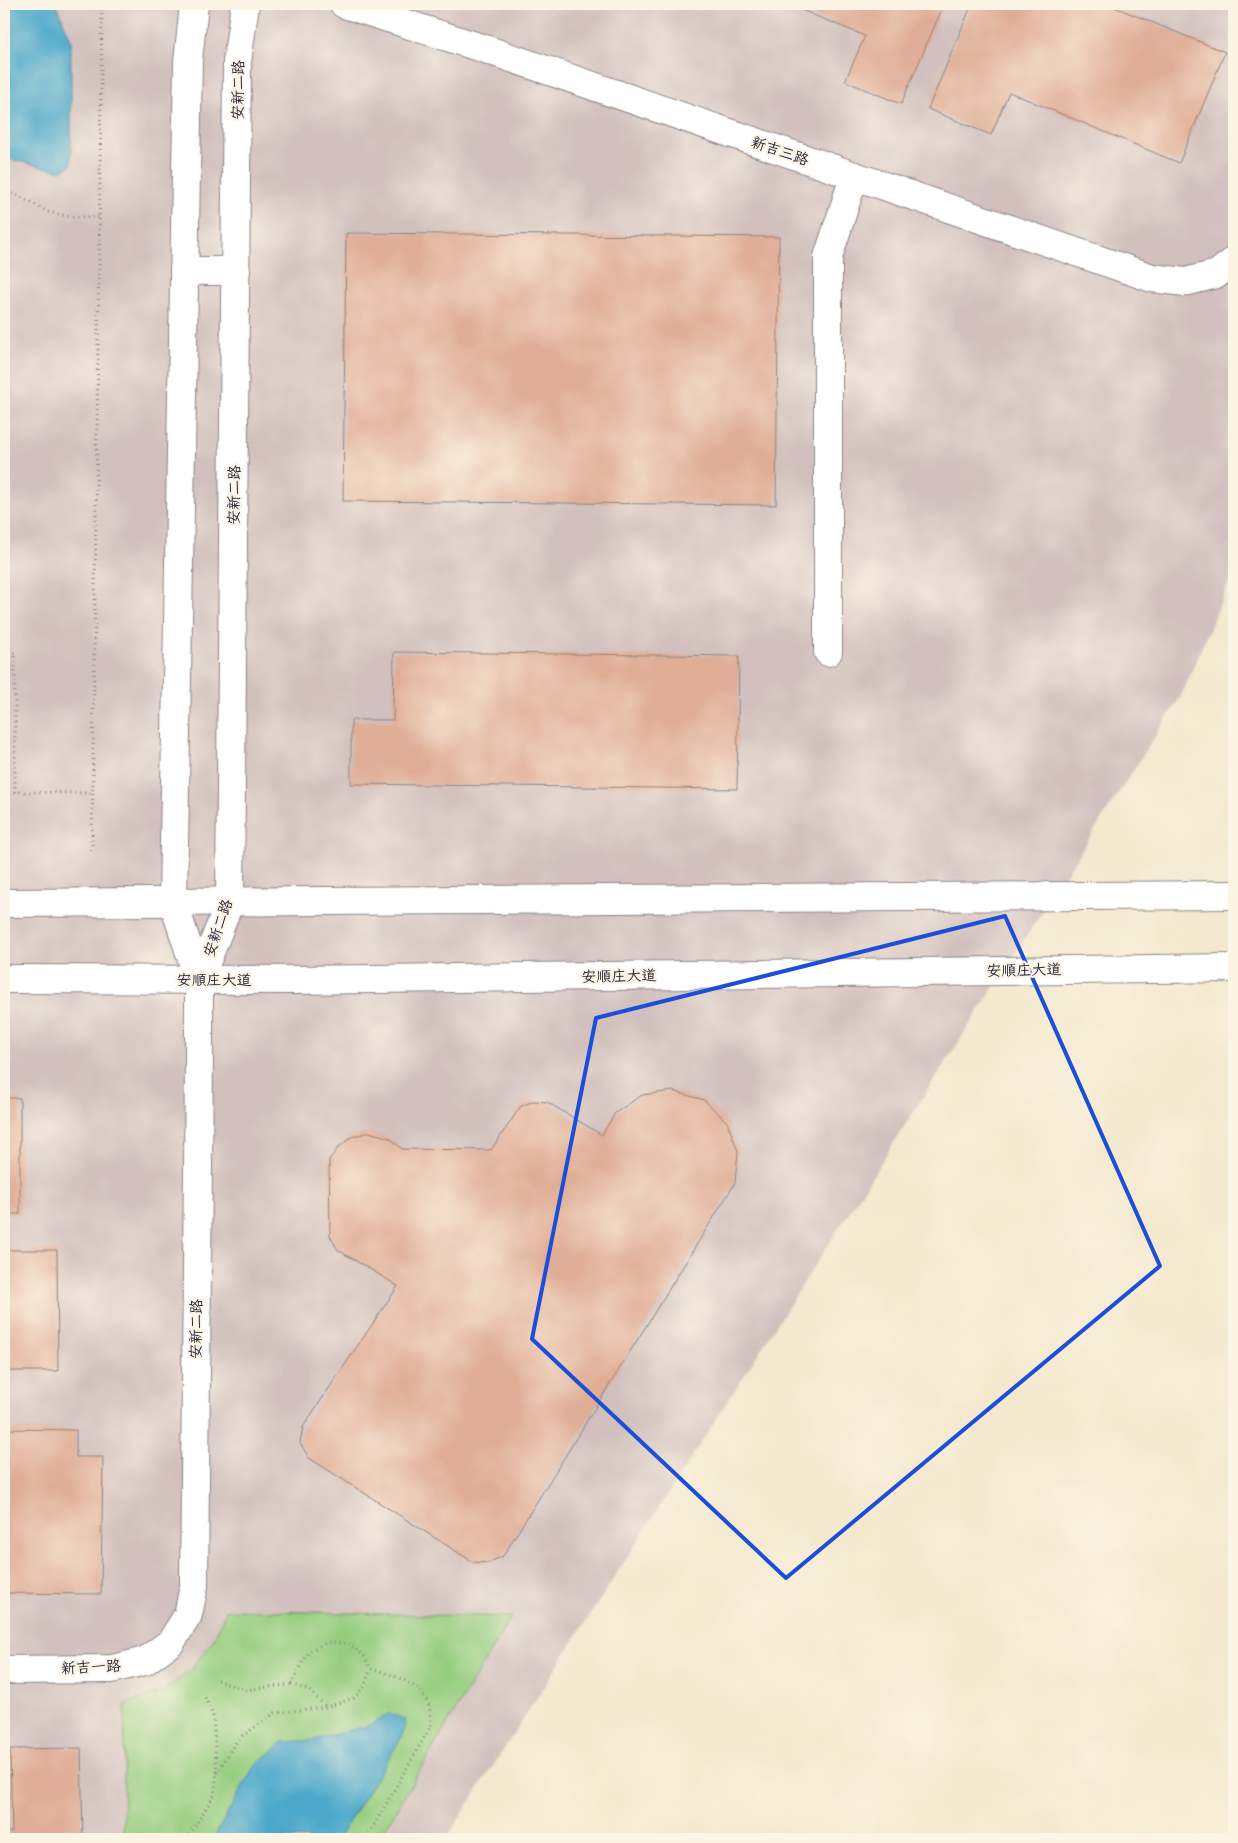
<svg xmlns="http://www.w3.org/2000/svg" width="1238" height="1843" font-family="Pangolin,'LXGW WenKai TC',sans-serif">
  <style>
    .industrial { fill: #d1c0bd }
    .green { fill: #95cd7f; stroke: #5c785d }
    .water { fill: #4ca8ca; stroke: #376582 }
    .building { fill: #e0ae97 }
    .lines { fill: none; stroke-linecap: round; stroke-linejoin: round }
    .minor-casing { stroke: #8b8584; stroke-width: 30 }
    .path { stroke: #8b8584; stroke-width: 3; stroke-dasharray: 1 4; stroke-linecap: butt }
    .minor { stroke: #fff; stroke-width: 28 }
    .marked { fill: none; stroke: #1d4ed8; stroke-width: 4; stroke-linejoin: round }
    .labels { text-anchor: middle; stroke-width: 4.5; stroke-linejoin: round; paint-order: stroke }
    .street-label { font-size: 15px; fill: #22223b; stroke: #fcf5e5 }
  </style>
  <rect width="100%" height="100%" fill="#fcf5e5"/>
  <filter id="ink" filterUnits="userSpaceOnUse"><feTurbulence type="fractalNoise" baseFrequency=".02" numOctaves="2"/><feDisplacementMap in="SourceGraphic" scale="10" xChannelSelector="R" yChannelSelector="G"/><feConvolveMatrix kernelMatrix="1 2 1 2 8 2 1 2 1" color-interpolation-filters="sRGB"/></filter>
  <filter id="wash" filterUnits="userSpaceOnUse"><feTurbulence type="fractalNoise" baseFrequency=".0096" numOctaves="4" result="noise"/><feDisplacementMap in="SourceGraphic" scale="20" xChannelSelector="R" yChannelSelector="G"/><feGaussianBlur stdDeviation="1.12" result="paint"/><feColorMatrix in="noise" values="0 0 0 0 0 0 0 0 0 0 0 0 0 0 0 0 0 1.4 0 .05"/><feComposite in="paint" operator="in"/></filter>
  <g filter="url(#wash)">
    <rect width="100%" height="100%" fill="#f4e8ce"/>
    <!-- industrial -->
    <polygon class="industrial" points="4,4 1234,4 1234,571 1181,696 446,1839 4,1839"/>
    <!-- green -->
    <polygon class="green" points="226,1610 511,1617 379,1839 123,1839 125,1704 161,1692 190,1671 214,1639"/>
    <!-- water -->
    <g class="water">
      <polygon points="4,4 56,4 71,40 71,165 61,171 4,158"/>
      <polygon points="390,1713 406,1720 402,1737 338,1839 213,1839 253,1768 283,1742 313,1740 370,1725"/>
    </g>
    <g id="blocks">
      <!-- building -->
      <g class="building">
        <polygon points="787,4 944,4 901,104 845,81 865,36"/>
        <polygon points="972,4 1107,4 1225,52 1179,163 1009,92 991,135 928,109"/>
        <polygon points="346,233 779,237 776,505 343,501"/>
        <polygon points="394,652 739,656 737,789 351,784 351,720 393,720"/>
        <polygon points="673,1091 704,1100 727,1122 738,1151 735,1183 503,1556 488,1563 473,1562 309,1458 300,1443 303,1427 398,1286 338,1250 330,1236 329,1160 338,1148 351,1137 369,1132 390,1138 402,1149 491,1150 521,1106 534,1101 547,1102 602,1135 615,1113 642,1095"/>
        <rect x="4" y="1098" width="16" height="116"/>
        <polygon points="4,1250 57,1250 58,1371 4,1371"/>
        <polygon points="4,1429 76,1430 76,1457 103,1457 101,1594 4,1593"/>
        <polygon points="81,1748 83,1839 4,1839 4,1832 12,1832 10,1749"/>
      </g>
    </g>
  </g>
  <g filter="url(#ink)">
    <use href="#blocks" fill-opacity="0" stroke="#8b8584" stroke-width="1"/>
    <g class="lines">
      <!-- minor casing -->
      <g class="minor-casing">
        <g id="minor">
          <polyline points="344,4 491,51 1152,278 1185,282 1217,274 1234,261"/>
          <polyline points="184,271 236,271"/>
          <polyline points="828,652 828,257 854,177"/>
          <polyline points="4,903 1234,895"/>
          <polyline points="4,979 292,980 1234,968"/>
          <polyline points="199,981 230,901 237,62 245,4"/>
          <polyline points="4,1670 112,1669 145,1661 171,1642 188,1615 194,1586 199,1060 199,981 173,901 188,61 194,4"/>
        </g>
      </g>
      <!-- path -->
      <g class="path">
        <polyline points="4,188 48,212 70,217 99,217"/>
        <polyline points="4,649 15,653 15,792 92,793"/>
        <polyline points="92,850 102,4"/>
        <path d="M217,1680l28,10 46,-6 18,-33 17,-8h22l16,13 7,13c21,5 51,14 58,38 2,5 2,13 2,19l-65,113"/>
        <polyline points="291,1684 309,1690 326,1707"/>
        <polyline points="217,1773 238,1739 275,1713 326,1707 354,1698 364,1687 371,1669"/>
        <polyline points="187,1839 214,1795 217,1773 213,1716 204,1695"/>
      </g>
      <!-- minor -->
      <use href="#minor" class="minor"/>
    </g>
  </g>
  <!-- marked area -->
  <path class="marked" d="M1005,916l155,350 -374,312 -254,-239 64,-321z"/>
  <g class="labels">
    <!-- street labels -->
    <g class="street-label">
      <text transform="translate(238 90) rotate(-89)" y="5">安新二路</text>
      <text transform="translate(780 151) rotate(19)" y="5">新吉三路</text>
      <text transform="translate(234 495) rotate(-89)" y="5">安新二路</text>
      <text transform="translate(218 928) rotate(-71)" y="5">安新二路</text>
      <text transform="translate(1024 970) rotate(-1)" y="5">安順庄大道</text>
      <text transform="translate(619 976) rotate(-1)" y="5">安順庄大道</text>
      <text x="214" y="985">安順庄大道</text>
      <text transform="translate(196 1329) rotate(-89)" y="5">安新二路</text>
      <text transform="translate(91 1667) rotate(-3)" y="5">新吉一路</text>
    </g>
  </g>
  <!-- margin -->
  <rect width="1238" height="1843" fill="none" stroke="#fcf5e5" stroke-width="20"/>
</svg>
